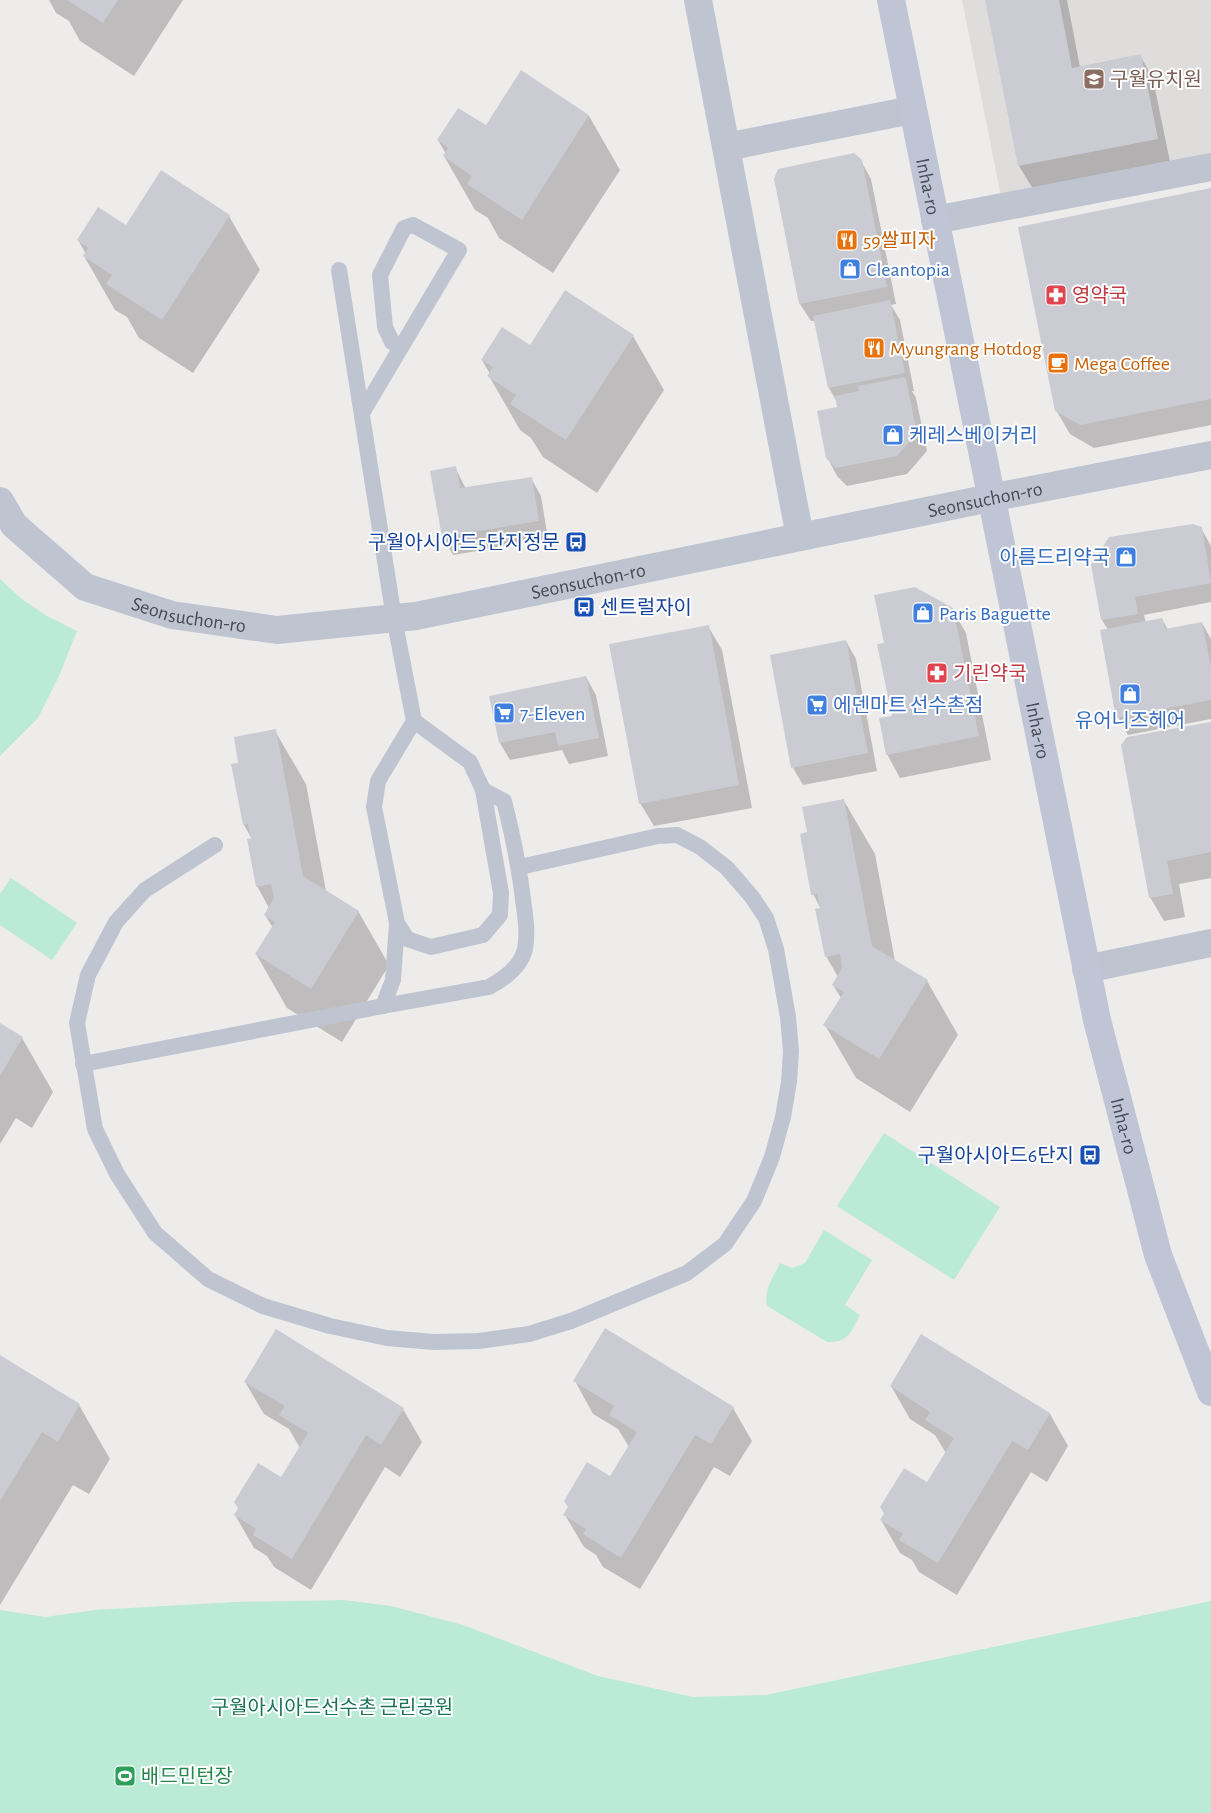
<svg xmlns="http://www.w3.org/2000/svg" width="1211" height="1813" font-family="'Alegreya Sans','Noto Sans KR',sans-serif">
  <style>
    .education { fill: #dfdddc }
    .green { fill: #bbead7 }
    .shadow { fill: #0003 }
    .building { fill: #cbccd3 }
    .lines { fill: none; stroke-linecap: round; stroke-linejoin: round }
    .service { stroke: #bfc5d0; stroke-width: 16 }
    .minor { stroke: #bfc5d0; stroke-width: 28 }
    .secondary { stroke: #bfc5d4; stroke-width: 28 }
    .labels { text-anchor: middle; stroke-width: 4; stroke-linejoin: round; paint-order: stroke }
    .education-label { font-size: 20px; fill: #785e54; stroke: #fff; text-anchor: start }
    .street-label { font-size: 20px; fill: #454b57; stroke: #fff }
    .food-label { font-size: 20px; fill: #c56008; stroke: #fff; text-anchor: start }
    .shop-label { font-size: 20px; fill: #366cbe; stroke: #fff; text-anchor: start }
    .health-label { font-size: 20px; fill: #be3a42; stroke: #fff; text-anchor: start }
    .transit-label { font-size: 20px; fill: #164399; stroke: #fff; text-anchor: end }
    .park-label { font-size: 20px; fill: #1c7259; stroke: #fff }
    .leisure-label { font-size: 20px; fill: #27864d; stroke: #fff; text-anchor: start }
  </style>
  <rect width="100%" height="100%" fill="#eeeceb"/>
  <!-- education -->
  <polygon class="education" points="962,0 1211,0 1211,157 1001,197"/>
  <!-- green -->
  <g class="green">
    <polygon points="0,579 23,600 47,616 77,631 59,676 38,718 0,756"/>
    <polygon points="11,878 77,923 52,960 0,925 0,894"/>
    <polygon points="884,1133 1000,1207 954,1280 837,1206"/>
    <path d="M824,1230l48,30 -27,45 15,10c-9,16 -11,28 -33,27l-60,-36c-4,-16 7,-30 13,-43l12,5 13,-5z"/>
    <polygon points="344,1600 391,1606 463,1625 598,1676 693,1697 766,1695 1211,1601 1211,1813 0,1813 0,1610 45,1617 95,1610 234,1602"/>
  </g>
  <!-- shadow -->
  <g class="shadow">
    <polygon points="49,0 183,0 134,76 80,41 69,21 56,13"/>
    <polygon points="986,0 1067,0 1080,67 1140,55 1153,79 1170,162 1033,189 1019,166"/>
    <polygon points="521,72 589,116 620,170 553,273 499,238 488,218 475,210 444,156 446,154 438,140 486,127"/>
    <polygon points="861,161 871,179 896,304 891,305 900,320 914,391 912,391 916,398 927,451 907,474 847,486 837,476 827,457 838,408 837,402 829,388 815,321 811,321 800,304"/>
    <polygon points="1211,189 1211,425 1094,448 1070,434 1056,410"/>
    <polygon points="229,216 260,270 193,373 139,338 127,317 115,310 84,256 86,254 78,240 126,227"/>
    <polygon points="633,336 664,390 597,493 543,457 531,438 520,430 489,376 490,374 482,360 530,347"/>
    <polygon points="455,467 466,489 531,478 541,496 548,539 453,555 443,537"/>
    <polygon points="1201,528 1211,546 1211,602 1144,615 1146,623 1162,619 1168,630 1202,623 1211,639 1211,719 1128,735 1118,717 1108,630 1102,620 1092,565"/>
    <polygon points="952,609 966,633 991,760 900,778 887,754 893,717 885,644"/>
    <polygon points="708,626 722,650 752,808 654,826 640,803"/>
    <polygon points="846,641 856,659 877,771 803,785 793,768"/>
    <polygon points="586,677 596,695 608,756 569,764 562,750 510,760 500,743"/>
    <polygon points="1211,723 1211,878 1179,884 1185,917 1164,921 1150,897"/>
    <polygon points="275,731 306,784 326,891 358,911 389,965 342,1042 287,1008 256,954 273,928 265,915 269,908 257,886 252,839 244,825 240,764"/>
    <polygon points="844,801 875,854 895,961 927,981 958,1035 910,1112 856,1078 825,1025 841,998 833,985 838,977 826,956 821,909 813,894 808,833"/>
    <polygon points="0,1025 22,1038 53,1092 32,1128 16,1118 0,1144"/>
    <polygon points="276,1331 403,1409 422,1442 400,1477 385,1467 311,1590 274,1567 267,1556 254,1548 235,1515 281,1479 300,1448 289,1429 264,1414 245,1382"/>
    <polygon points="0,1357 79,1405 110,1459 89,1494 73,1485 0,1605"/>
    <polygon points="575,1381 733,1408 752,1441 730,1476 714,1467 640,1589 603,1567 596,1555 584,1547 565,1515 610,1478 629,1447 618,1429 593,1414"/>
    <polygon points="891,1386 1050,1414 1068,1446 1047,1482 1031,1472 957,1595 919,1572 912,1560 900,1553 881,1520 927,1484 946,1453 935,1435 910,1419"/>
  </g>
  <!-- building -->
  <g class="building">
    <polygon points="67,0 118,0 103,23"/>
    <polygon points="985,0 1059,0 1072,68 1141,54 1158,139 1018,166"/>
    <polygon points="521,70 589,115 522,220 467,184 472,176 443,156 448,148 437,140 458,108 486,125"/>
    <polygon points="854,153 862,160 887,287 799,304 774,179 778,169"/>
    <polygon points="161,170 230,215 162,320 106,284 112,275 83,256 88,248 77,240 98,207 126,225"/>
    <polygon points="1211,188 1211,399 1080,425 1055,411 1018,227"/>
    <polygon points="565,290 634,335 566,440 510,404 516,395 487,376 493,367 481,360 502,327 530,345"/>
    <polygon points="890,300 905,373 828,388 813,316"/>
    <polygon points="904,377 906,379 917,433 897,456 836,468 826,458 817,411 837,407 835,396 859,391 858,386"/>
    <polygon points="456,466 460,488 532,477 539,521 442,537 430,471"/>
    <polygon points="1193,524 1202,527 1211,583 1135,597 1138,614 1101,620 1091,565 1109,537"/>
    <polygon points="915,587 953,608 979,736 886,755 879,718 892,716 877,644 884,643 874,595"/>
    <polygon points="1162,618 1165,629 1202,622 1211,666 1211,700 1116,718 1100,630"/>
    <polygon points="709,625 739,785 639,804 609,644"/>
    <polygon points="846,640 868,753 791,768 770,655"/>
    <polygon points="586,676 599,738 558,746 555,732 499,743 489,696"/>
    <polygon points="1211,722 1211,852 1167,861 1173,894 1149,898 1121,745 1127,737"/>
    <polygon points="276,729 303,876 359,911 311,989 255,954 275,922 264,915 274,898 271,884 256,887 247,839 251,838 248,824 243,825 231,764 238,763 234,737"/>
    <polygon points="844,799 872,946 928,980 879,1059 823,1025 844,992 832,985 842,968 840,954 825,957 815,909 820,908 817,894 811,895 800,834 807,832 802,807"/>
    <polygon points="0,1023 23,1037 0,1076"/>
    <polygon points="605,1328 734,1407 711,1444 695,1435 621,1558 583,1534 586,1529 563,1515 568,1507 564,1501 587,1462 610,1476 637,1432 609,1415 614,1406 573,1381"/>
    <polygon points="276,1329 404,1408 381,1445 366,1435 292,1559 253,1535 256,1529 234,1515 238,1508 234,1502 258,1463 281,1477 308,1433 279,1415 285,1406 244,1382"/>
    <polygon points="921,1334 1050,1413 1028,1450 1012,1441 938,1563 899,1540 903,1534 880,1520 884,1513 880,1507 904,1468 927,1482 954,1438 925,1420 930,1412 890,1386"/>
    <polygon points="0,1355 80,1404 58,1442 42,1432 0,1501"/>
  </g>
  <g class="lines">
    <!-- service -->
    <g class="service">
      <polyline points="339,270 394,618 414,721 378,781 374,807 397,923 407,939 431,947 483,935 500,915 501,893 483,790 470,762 414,721"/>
      <polyline points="362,413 459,250 413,225 404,228 380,275 385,327 392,342 401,347"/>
      <polyline points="215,845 145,890 116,922 88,975 77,1023 95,1129 117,1174 155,1233 208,1279 263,1306 330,1326 387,1338 434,1342 479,1341 529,1334 571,1321 687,1273 725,1244 754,1201 772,1157 783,1117 789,1082 791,1051 788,1017 776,949 766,918 752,897 727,868 700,847 677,835 658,836 520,867"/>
      <polyline points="383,1006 393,980 397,923"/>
      <path d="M83,1064l300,-58 106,-19c15,-8 32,-21 36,-38 3,-14 1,-29 -1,-42 -4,-36 -11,-71 -20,-106l-21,-11"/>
    </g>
    <!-- minor -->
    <g class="minor">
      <polyline points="698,0 800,537"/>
      <polyline points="726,147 912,110"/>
      <polyline points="935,220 1211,167"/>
      <path id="s1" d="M0,501l14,24 71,62 87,28 105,15 139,-14 574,-118 221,-43"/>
      <polyline points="1086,969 1211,943"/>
    </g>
    <!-- secondary -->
    <path class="secondary" id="s2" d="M891,0l206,1020 61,235 53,137"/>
  </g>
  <!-- icons -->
  <defs>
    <g id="school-square" transform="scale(1.125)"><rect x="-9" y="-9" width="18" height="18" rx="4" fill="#8d6e63" stroke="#fff"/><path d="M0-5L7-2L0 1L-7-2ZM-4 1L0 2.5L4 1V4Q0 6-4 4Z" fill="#fff"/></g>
    <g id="restaurant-square" transform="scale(1.125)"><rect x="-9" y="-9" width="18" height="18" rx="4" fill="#e8710a" stroke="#fff"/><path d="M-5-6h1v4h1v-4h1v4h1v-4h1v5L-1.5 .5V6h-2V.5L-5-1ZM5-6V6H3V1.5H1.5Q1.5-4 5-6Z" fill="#fff"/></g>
    <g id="shop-square" transform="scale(1.125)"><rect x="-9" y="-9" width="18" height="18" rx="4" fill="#3f7fe0" stroke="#fff"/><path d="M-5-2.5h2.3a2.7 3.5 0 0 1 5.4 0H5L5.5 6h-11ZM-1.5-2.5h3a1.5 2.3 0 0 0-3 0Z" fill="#fff"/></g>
    <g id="pharmacy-square" transform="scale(1.125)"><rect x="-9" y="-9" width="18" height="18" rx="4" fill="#e0444e" stroke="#fff"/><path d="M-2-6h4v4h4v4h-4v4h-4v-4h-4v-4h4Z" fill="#fff"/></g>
    <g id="cafe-square" transform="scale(1.125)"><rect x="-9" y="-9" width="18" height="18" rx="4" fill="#e8710a" stroke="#fff"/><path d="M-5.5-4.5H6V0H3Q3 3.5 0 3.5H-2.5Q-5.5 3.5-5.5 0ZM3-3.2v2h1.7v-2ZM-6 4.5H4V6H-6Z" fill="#fff"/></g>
    <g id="bus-square" transform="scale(1.125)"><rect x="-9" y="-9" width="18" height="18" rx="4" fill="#1a4fb4" stroke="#fff"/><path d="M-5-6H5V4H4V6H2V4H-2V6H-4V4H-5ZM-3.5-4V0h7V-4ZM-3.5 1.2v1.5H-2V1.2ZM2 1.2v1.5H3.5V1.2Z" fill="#fff"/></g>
    <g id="supermarket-square" transform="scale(1.125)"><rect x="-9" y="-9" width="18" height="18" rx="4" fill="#3f7fe0" stroke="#fff"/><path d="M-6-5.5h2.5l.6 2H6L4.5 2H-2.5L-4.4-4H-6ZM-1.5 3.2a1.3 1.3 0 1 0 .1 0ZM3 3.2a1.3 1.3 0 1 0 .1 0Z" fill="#fff"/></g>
    <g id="stadium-square" transform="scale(1.125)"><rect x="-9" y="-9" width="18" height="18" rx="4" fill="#2e9e5b" stroke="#fff"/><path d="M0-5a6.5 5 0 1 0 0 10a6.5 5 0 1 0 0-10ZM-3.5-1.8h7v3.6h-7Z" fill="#fff"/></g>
  </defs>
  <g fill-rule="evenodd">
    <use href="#school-square" x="1094" y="79"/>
    <use href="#restaurant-square" x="847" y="240"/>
    <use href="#shop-square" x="850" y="269"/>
    <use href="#pharmacy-square" x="1056" y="295"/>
    <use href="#restaurant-square" x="874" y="348"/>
    <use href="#cafe-square" x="1058" y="363"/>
    <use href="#shop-square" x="893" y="435"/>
    <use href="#bus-square" x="576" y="542"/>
    <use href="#shop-square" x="1126" y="557"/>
    <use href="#bus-square" x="584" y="607"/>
    <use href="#shop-square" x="923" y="613"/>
    <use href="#pharmacy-square" x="937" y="673"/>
    <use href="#shop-square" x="1130" y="694"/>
    <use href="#supermarket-square" x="817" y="705"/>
    <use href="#supermarket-square" x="504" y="713"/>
    <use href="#bus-square" x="1090" y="1155"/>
    <use href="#stadium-square" x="125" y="1776"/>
  </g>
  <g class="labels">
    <!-- education labels -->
    <g class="education-label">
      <text x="1110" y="86">구월유치원</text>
    </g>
    <!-- street labels -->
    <g class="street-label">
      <text dy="7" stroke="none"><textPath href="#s2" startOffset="190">Inha-ro</textPath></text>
      <text dy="7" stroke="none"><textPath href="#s1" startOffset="1040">Seonsuchon-ro</textPath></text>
      <text dy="7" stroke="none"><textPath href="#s1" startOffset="635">Seonsuchon-ro</textPath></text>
      <text dy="7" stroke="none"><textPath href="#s1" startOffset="230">Seonsuchon-ro</textPath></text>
      <text dy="7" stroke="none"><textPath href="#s2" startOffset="745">Inha-ro</textPath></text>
      <text dy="7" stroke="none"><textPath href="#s2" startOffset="1150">Inha-ro</textPath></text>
    </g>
    <!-- food labels -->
    <g class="food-label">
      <text x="863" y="247">59쌀피자</text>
      <text x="890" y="355">Myungrang Hotdog</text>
      <text x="1074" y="370">Mega Coffee</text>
    </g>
    <!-- shop labels -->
    <g class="shop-label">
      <text x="866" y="276">Cleantopia</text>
      <text x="909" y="442">케레스베이커리</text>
      <text x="1110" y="564" text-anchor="end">아름드리약국</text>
      <text x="939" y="620">Paris Baguette</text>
      <text x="833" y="712">에덴마트 선수촌점</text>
      <text x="520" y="720">7-Eleven</text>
      <text x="1130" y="727" text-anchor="middle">유어니즈헤어</text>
    </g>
    <!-- health labels -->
    <g class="health-label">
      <text x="1072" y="302">영약국</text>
      <text x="953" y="680">기린약국</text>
    </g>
    <!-- transit labels -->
    <g class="transit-label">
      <text x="560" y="549">구월아시아드5단지정문</text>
      <text x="600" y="614" text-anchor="start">센트럴자이</text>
      <text x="1074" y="1162">구월아시아드6단지</text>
    </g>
    <!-- park labels -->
    <g class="park-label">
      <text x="332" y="1714">구월아시아드선수촌 근린공원</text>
    </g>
    <!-- leisure labels -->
    <g class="leisure-label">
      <text x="141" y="1783">배드민턴장</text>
    </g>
  </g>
</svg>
